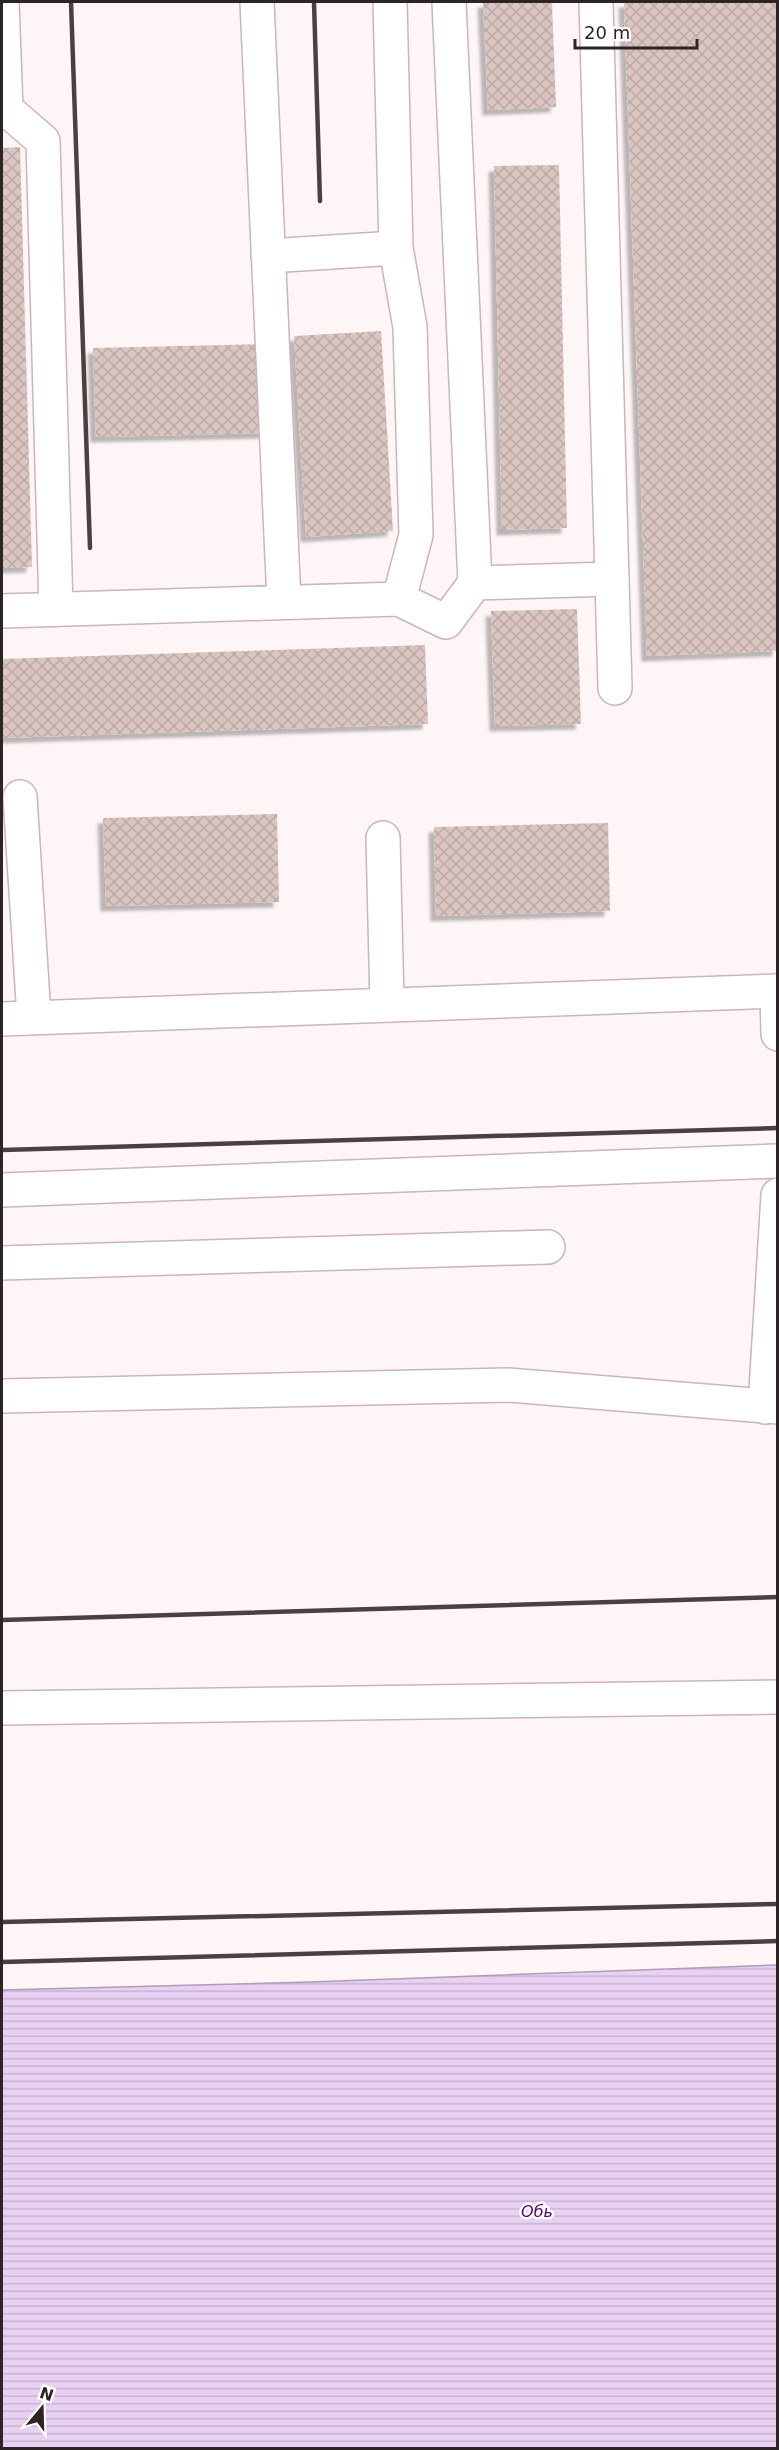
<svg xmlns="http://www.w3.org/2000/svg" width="779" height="2450" font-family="'DejaVu Sans',sans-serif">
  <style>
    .water { fill: url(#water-rules); stroke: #b09db5; stroke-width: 1.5 }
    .building { fill: url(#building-cross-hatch); filter: url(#shadow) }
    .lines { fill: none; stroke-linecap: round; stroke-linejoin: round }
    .minor-casing { stroke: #cbb5b8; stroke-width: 36 }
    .minor { stroke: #fff; stroke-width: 33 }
    .rail { stroke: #484041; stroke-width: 4.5 }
    .labels { text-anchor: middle; stroke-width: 5; stroke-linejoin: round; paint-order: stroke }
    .water-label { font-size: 16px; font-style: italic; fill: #55086f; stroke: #fff }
  </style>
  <defs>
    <pattern id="water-rules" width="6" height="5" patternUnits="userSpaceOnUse" patternTransform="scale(1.5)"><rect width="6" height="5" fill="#e8d1f3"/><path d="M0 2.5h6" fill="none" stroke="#c7b3d0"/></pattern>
    <pattern id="building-cross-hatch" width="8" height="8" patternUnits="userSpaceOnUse" patternTransform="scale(1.5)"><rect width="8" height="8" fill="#dbc5c0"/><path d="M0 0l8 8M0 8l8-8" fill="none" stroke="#bca9a5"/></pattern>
    <filter id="shadow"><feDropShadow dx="-5.5" dy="5.5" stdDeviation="1.5" flood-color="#0004"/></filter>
  </defs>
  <rect width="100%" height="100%" fill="#fef5f6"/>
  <!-- water -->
  <polygon class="water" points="777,1965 777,2448 2,2448 2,1990 310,1982"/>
  <!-- building -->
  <g class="building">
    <polygon points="483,2 552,2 556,107 488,110"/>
    <polygon points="624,2 778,2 778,651 647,656"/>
    <polygon points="20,147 32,567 2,568 2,148"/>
    <polygon points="559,165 567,528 502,530 494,166"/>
    <polygon points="381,331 393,531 306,537 294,336"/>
    <polygon points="267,344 269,433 96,437 93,348"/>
    <polygon points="577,609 581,724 495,726 491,611"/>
    <polygon points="425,645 428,724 2,738 2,659"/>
    <polygon points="277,814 279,902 106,906 103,818"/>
    <polygon points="608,823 610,911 436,916 434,827"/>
  </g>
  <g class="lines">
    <!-- minor casing -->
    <g class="minor-casing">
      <g id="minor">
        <polyline points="257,2 284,602"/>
        <polyline points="390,2 396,248 410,327 416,535 399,599"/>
        <polyline points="449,2 475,583"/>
        <polyline points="596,2 615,688"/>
        <polyline points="6,109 43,141 56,609"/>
        <polyline points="2,110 6,109 2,2"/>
        <polyline points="268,256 396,248"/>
        <polyline points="2,611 399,599 446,622 475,583 612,579"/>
        <polyline points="20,797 34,1017"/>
        <polyline points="383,838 387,1004"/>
        <polyline points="777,991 778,1034"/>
        <polyline points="2,1019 778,991"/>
        <polyline points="2,1190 778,1161"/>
        <polyline points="2,1263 548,1247"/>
        <polyline points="2,1396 508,1385 778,1407"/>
        <polyline points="765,1407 778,1195"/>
        <polyline points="2,1708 778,1697"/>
      </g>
    </g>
    <!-- minor -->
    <use href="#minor" class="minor"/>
    <!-- rail -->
    <g class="rail">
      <polyline points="71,2 90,548"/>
      <polyline points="314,2 320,201"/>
      <polyline points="2,1150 778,1128"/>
      <polyline points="2,1620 778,1597"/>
      <polyline points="2,1922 778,1904"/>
      <polyline points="2,1962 778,1941"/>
    </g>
  </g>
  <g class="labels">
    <!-- water labels -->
    <g class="water-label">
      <text x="537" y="2217">Обь</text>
    </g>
  </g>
  <!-- border -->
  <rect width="779" height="2450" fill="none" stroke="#2c2425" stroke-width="6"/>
  <!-- north arrow -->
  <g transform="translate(42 2408) rotate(19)" stroke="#ffffff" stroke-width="4.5" paint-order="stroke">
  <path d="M0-4.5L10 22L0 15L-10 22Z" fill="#2c2425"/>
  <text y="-9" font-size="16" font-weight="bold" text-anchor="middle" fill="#2c2425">N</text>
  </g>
  <!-- scale -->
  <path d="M575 39v9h122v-9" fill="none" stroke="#2c2425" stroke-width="3"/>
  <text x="584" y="39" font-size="18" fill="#2c2425" stroke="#ffffff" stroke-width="4.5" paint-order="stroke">20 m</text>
</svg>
